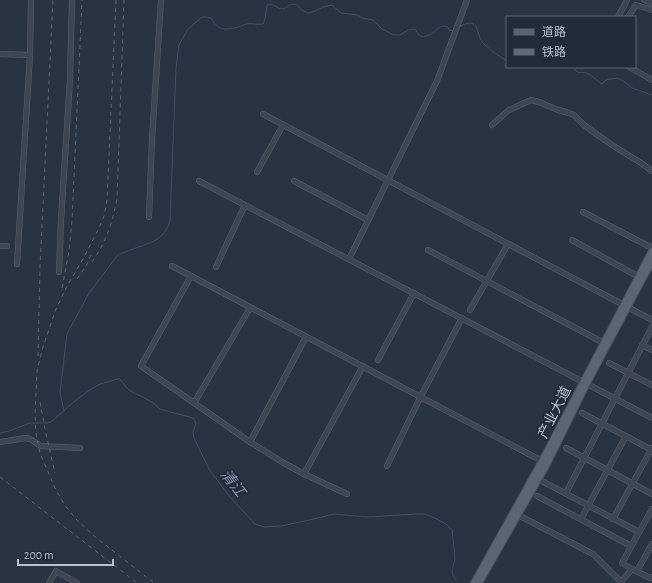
<svg xmlns="http://www.w3.org/2000/svg" width="652" height="583" font-family="'Alegreya Sans','Noto Sans SC',sans-serif">
  <style>
    .lines { fill: none; stroke-linecap: round; stroke-linejoin: round }
    .stream { stroke: #40516a; stroke-width: 1 }
    .minor-casing { stroke: #5c6470; stroke-width: 6 }
    .major-casing { stroke: #474f5c; stroke-width: 8 }
    .minor { stroke: #3e4652; stroke-width: 5 }
    .major { stroke: #5c6572; stroke-width: 6 }
    .rail { stroke: #606a79; stroke-width: 1; stroke-dasharray: 4 4; stroke-linecap: butt }
    .labels { text-anchor: middle; stroke-width: 4; stroke-linejoin: round; paint-order: stroke }
    .street-label { font-size: 14px; fill: #bbc1cc; stroke: #222b38 }
    .water-label { font-size: 15px; font-style: italic; fill: #8597b1; stroke: #222b38 }
  </style>
  <rect width="100%" height="100%" fill="#293442"/>
  <g class="lines">
    <!-- stream -->
    <g class="stream">
      <path d="M459,27c22,-13 16,9 25,17 7,7 15,12 23,17"/>
      <path d="M573,67l4,5c3,1 6,0 10,1 3,1 11,8 15,11l4,-4 11,-2 8,4 7,6 20,7"/>
      <path d="M64,411l-4,-19 7,-58 22,-41 28,-37c14,-9 41,-11 49,-26 2,-3 3,-6 4,-9l6,-153 3,-23 9,-16 14,-12h4l5,1c6,10 11,13 23,10 5,0 8,-3 13,-4 5,-1 10,1 16,0l2,-5 2,-14c8,-2 9,4 17,4 6,-5 13,-8 17,1l7,3 7,-2 8,-4 9,-2 9,8 17,2 4,3 11,2 9,9 12,6h6l8,-5 7,-1 3,5 4,3c4,-1 8,-2 11,-4 6,-4 6,-9 15,-6l1,3 4,1"/>
      <polyline points="0,433 9,431 30,423 47,423 51,422 70,405 91,389 100,384 118,379 120,379 126,387 129,390 152,402 160,409 193,418 195,421 196,424 193,432 194,438 209,469 229,496 255,524 264,527 281,526 305,521 334,514 367,517 416,514 425,514 437,519 446,524 452,530 455,558 452,572 453,575 456,580"/>
    </g>
    <!-- minor casing -->
    <g class="minor-casing">
      <g id="minor">
        <polyline points="644,0 652,3"/>
        <polyline points="618,17 627,0"/>
        <polyline points="628,17 636,5 652,10"/>
        <polyline points="0,54 30,55"/>
        <polyline points="629,67 652,80"/>
        <polyline points="263,114 652,320"/>
        <polyline points="492,125 509,110 531,100 539,102 558,110 569,113 574,115 584,125 599,136 612,145 641,163 652,171"/>
        <polyline points="257,172 283,125"/>
        <polyline points="199,181 652,418"/>
        <polyline points="294,181 368,220"/>
        <polyline points="583,212 652,248"/>
        <polyline points="149,217 152,139 161,0"/>
        <polyline points="572,240 639,277"/>
        <polyline points="0,246 7,246"/>
        <polyline points="428,250 604,343"/>
        <polyline points="349,259 437,81 467,0"/>
        <polyline points="17,264 30,55 31,0"/>
        <path d="M172,266c124,66 248,130 372,196"/>
        <polyline points="216,267 245,205"/>
        <polyline points="59,272 61,220 70,79 72,0"/>
        <polyline points="191,276 141,366 250,442 282,462 304,474 347,494"/>
        <polyline points="470,310 508,244"/>
        <polyline points="642,345 652,350"/>
        <polyline points="378,360 414,293"/>
        <polyline points="609,363 652,385"/>
        <polyline points="194,403 250,308"/>
        <polyline points="582,413 652,450"/>
        <polyline points="0,442 26,438 30,439 41,446 80,448"/>
        <polyline points="250,442 306,337"/>
        <polyline points="566,448 652,494"/>
        <polyline points="387,466 421,396 462,318"/>
        <polyline points="304,474 363,366"/>
        <polyline points="538,479 639,532"/>
        <polyline points="566,493 652,327"/>
        <polyline points="537,496 631,546"/>
        <polyline points="518,515 593,554 621,582 632,569 650,578 652,577"/>
        <polyline points="581,519 626,436"/>
        <polyline points="613,519 652,448"/>
        <polyline points="632,569 622,563 652,509"/>
        <polyline points="637,571 652,544"/>
        <polyline points="49,583 56,571 77,583"/>
      </g>
    </g>
    <!-- major casing -->
    <g class="major-casing">
      <g id="major">
        <polyline points="474,583 542,461 652,251"/>
        <polyline points="479,583 547,464 587,383 652,261"/>
      </g>
    </g>
    <!-- minor -->
    <use href="#minor" class="minor"/>
    <!-- major -->
    <use href="#major" class="major"/>
    <!-- rail -->
    <g class="rail">
      <polyline points="116,0 107,200 104,216 98,230 83,259 67,286 56,309 43,347 37,371 35,415 36,434 40,453 55,488 64,504 76,519 94,536 154,583"/>
      <path d="M92,262c14,-20 20,-38 25,-63l7,-199"/>
      <polyline points="77,279 86,266 92,253"/>
      <polyline points="62,288 69,251 72,221 82,0"/>
      <polyline points="38,356 40,266 53,0"/>
      <polyline points="40,402 46,434 55,473"/>
      <polyline points="0,477 137,583"/>
    </g>
  </g>
  <g class="labels">
    <!-- street labels -->
    <g class="street-label">
      <text transform="translate(554 412) rotate(-63)" y="5">产业大道</text>
    </g>
    <!-- water labels -->
    <g class="water-label">
      <text transform="translate(233 483) rotate(52)" y="5">清江</text>
    </g>
  </g>
  <!-- legend -->
  <rect x="506" y="16" width="130" height="52" fill="#222b38" stroke="#5f6773"/>
  <rect x="514" y="29" width="20" height="6" fill="#5c6572" stroke="#5f6773"/>
  <text x="542" y="36" font-size="12" fill="#bbc1cc">道路</text>
  <rect x="514" y="49" width="20" height="6" fill="#606a79" stroke="#5f6773"/>
  <text x="542" y="56" font-size="12" fill="#bbc1cc">铁路</text>
  <!-- scale -->
  <path d="M18 559v6h95v-6" fill="none" stroke="#bbc1cc" stroke-width="2"/>
  <text x="24" y="559" font-size="12" fill="#bbc1cc" stroke="#222b38" stroke-width="3" paint-order="stroke">200 m</text>
</svg>
